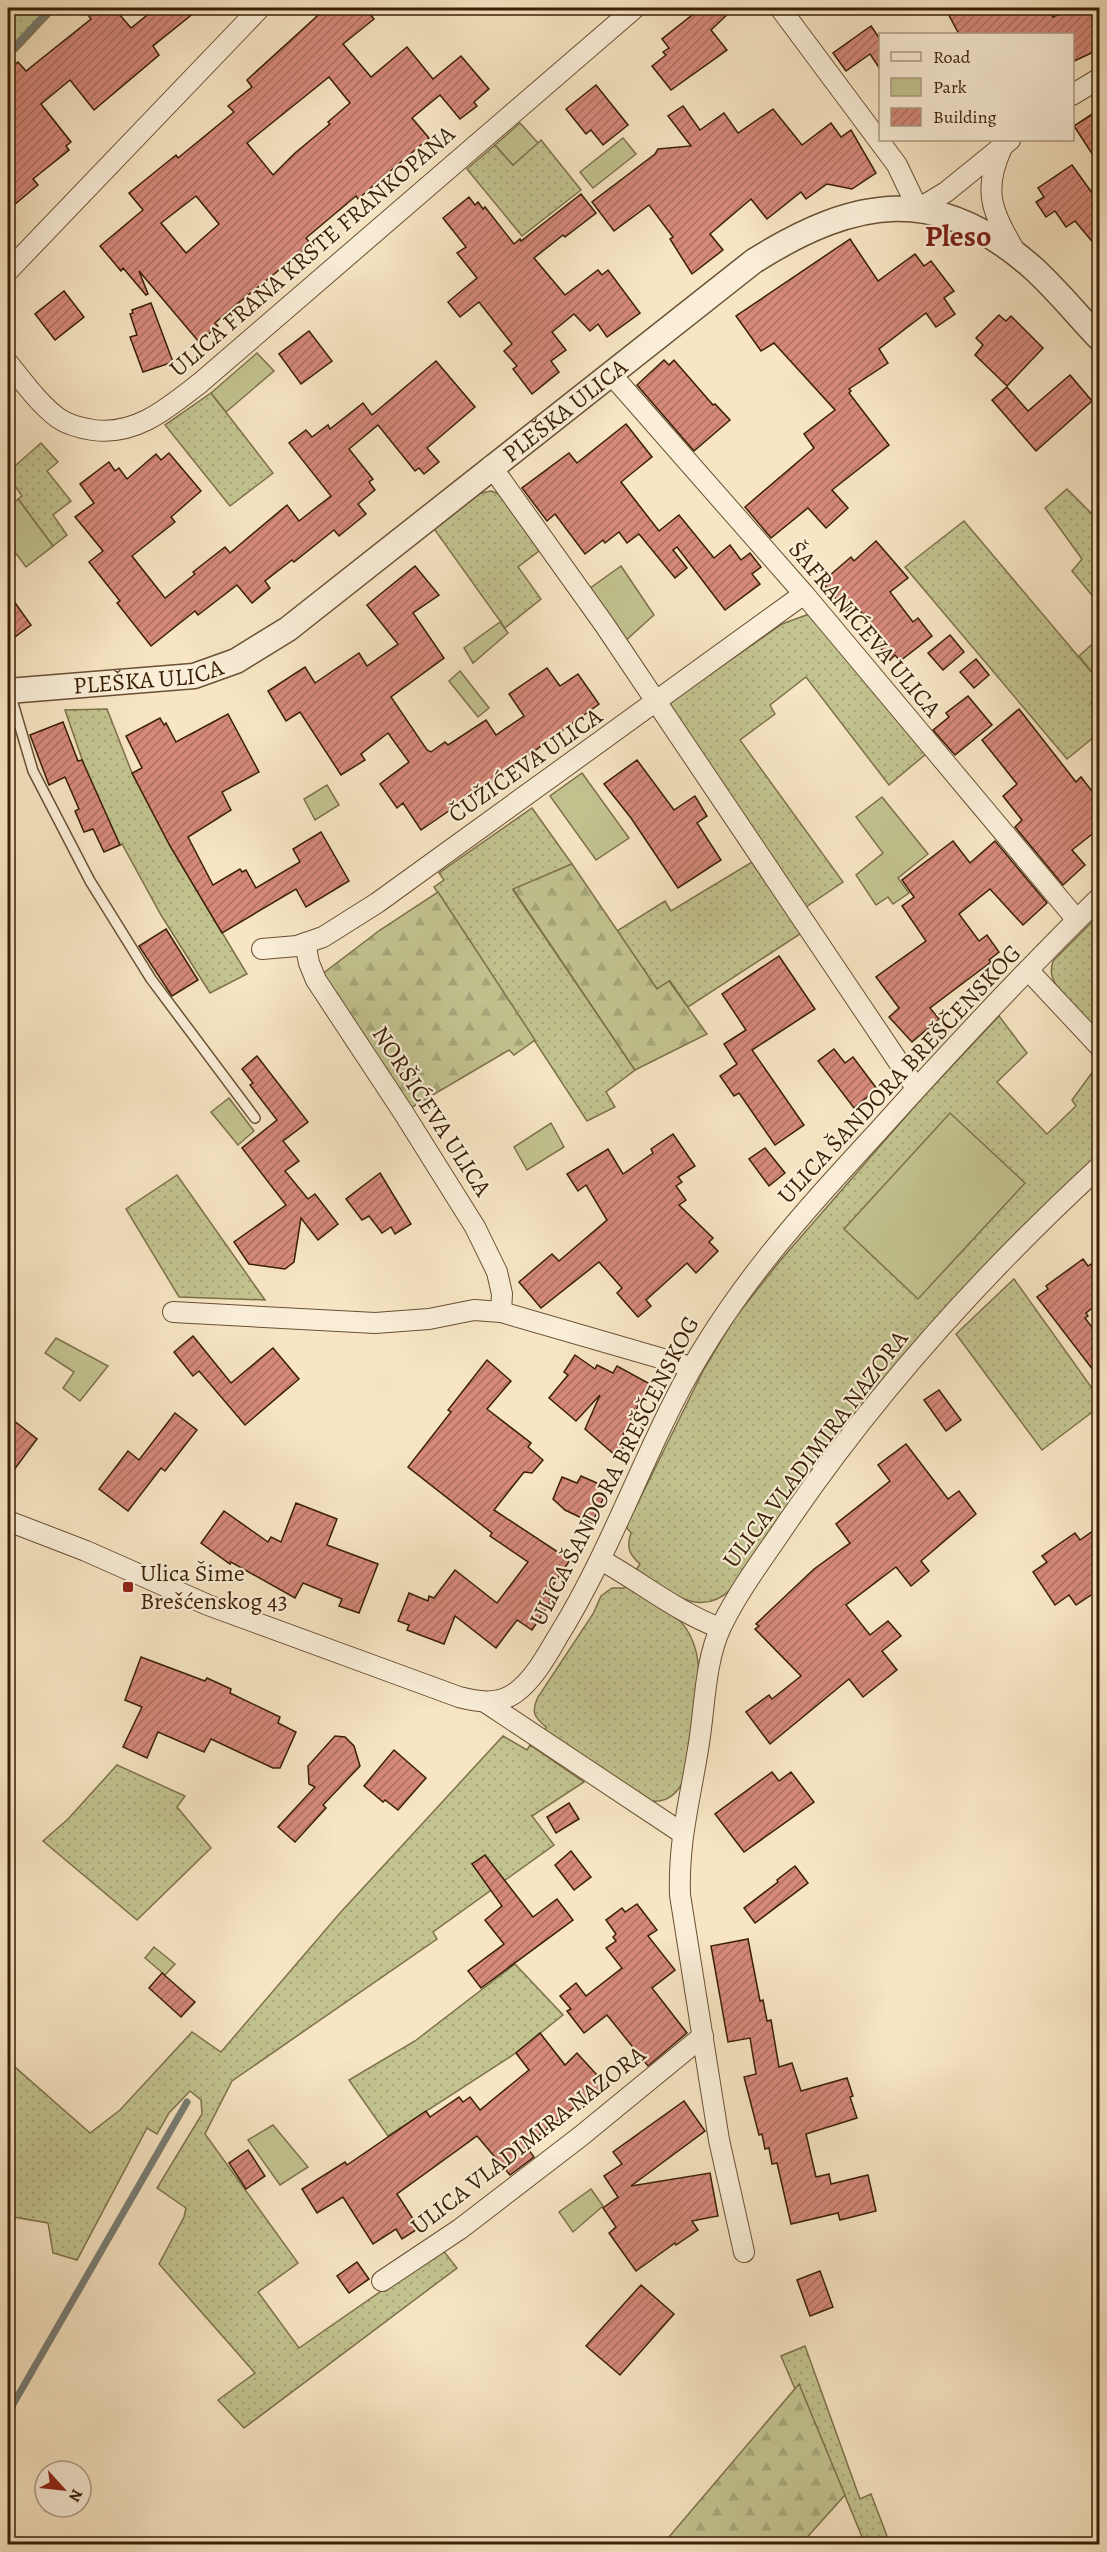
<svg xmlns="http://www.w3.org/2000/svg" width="1107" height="2552" font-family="Alegreya,serif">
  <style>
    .grass { fill: url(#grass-dots); stroke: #7e714a; stroke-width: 1.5 }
    .forest { fill: url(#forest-firs); stroke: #7e714a; stroke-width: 1.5 }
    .green { fill: #c2c390; stroke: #7e714a; stroke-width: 1.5 }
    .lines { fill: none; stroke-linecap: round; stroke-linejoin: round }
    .stream { stroke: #787d74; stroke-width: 7 }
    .building { fill: url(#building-hatch); stroke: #3a1f04; stroke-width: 1.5; fill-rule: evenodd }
    .service-casing { stroke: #695034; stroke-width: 12 }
    .minor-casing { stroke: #695034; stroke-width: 22 }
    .tertiary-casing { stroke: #695034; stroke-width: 27 }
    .service { stroke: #faeed8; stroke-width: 9 }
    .minor { stroke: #faeed8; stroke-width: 20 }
    .tertiary { stroke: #faeed8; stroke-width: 24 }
    .poi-dot { fill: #8f2418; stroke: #faeed8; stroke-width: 2 }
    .labels { text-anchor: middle; stroke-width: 4.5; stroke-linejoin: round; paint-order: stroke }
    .street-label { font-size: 24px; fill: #3a1f04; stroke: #faeed8 }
    .poi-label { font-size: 24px; fill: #3a1f04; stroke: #faeed8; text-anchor: start }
    .district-label { font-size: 30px; font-weight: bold; fill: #7a1f14; stroke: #faeed8 }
  </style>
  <defs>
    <pattern id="grass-dots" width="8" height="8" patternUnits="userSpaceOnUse" patternTransform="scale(1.5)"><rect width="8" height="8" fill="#c2c390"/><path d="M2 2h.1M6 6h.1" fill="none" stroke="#a7a77b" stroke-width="1.8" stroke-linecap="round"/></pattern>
    <pattern id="forest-firs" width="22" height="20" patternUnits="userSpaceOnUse" patternTransform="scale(1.5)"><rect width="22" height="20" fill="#c2c390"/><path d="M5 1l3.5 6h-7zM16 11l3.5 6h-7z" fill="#a7a77b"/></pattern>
    <pattern id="building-hatch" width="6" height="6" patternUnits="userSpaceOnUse" patternTransform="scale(1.5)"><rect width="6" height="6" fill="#d5897a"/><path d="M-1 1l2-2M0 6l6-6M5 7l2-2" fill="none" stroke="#ae6f62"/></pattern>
  </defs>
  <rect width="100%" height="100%" fill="#f7e5c3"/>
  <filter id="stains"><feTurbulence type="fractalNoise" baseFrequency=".00333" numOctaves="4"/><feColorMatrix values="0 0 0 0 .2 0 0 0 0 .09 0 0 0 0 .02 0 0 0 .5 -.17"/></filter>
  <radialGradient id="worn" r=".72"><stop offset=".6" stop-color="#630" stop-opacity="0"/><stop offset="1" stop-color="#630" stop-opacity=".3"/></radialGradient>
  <!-- grass -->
  <g class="grass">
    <polygon points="8,8 57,8 8,60 8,43 10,40 8,37"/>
    <polygon points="541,140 581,190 522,236 467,169 495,145 513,165"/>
    <polygon points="211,393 273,473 230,506 165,425"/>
    <polygon points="41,443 58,462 47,471 71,501 53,515 67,535 53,546 18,499 22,496 8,476 8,472"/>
    <polygon points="1067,489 1099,521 1099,604 1072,571 1082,559 1045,508"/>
    <polygon points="491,491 505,496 543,548 518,567 541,599 505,628 432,526 477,494"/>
    <polygon points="964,521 1099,681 1099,697 1091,703 1099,713 1099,733 1067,759 905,567"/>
    <polygon points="812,613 926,754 889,785 806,677 770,705 775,714 740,740 843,882 803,909 673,712 669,703 782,624"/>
    <polygon points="107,709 132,773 170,846 247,974 210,993 161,915 122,844 120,845 85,768 65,710"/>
    <polygon points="532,808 572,864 513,890 635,1070 606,1092 615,1107 587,1121 434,887 444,880 439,873"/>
    <polygon points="752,862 803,932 688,1007 670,981 657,989 617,931 665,901 671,911"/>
    <path d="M1099,915v120l-43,-50c-5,-9 -6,-14 -3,-24z"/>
    <path d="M999,1016l28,37 -30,29 50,52 29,-28 -4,-6 27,-37v89l-368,437c-32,32 -65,0 -95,-19l4,-6c-11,-10 -14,-17 -9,-31l-5,-6 78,-158 30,-50 45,-57 142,-163z"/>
    <polygon points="177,1175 265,1300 179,1297 126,1209"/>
    <polygon points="1014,1279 1099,1398 1099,1407 1042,1450 956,1334"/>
    <path d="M627,1583c16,11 34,21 49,34 43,38 15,120 6,167 -8,13 -18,19 -34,17l-104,-69 2,-5c-12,-10 -15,-15 -8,-30l55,-83 8,-18 11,-8h12z"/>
    <polygon points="503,1736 527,1750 530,1745 584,1782 532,1816 554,1845 433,1932 437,1939 232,2081 205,2134 298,2263 258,2292 299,2348 442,2249 457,2268 244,2428 218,2400 255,2373 159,2264 184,2217 186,2208 157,2188 202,2114 201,2100 190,2091 169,2113 157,2134 147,2128 77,2260 53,2253 48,2223 8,2216 8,2061 90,2133 120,2110 192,2032 221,2052 340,1913"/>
    <polygon points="117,1765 185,1796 177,1807 211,1848 137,1920 43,1841 68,1819"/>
    <polygon points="515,1964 563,2015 513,2055 388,2136 349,2080 415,2041"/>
    <polygon points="805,2346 860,2499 871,2494 890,2544 865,2544 799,2385 795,2389 781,2356"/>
  </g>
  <!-- forest -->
  <g class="forest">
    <polygon points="572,864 657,989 669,981 707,1034 635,1070 513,889"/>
    <polygon points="438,892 535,1040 514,1055 509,1050 409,1109 321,975 380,930"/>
    <polygon points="799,2384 845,2495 801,2544 663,2544"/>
  </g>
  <!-- green -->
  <g class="green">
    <polygon points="520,123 538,143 513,165 495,145"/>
    <polygon points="623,138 636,154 593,188 580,172"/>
    <polygon points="257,353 274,371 226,412 211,393"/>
    <polygon points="18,499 53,546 26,567 8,543 8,508"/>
    <polygon points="621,566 654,615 625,641 589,589"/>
    <polygon points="500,622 508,633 473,663 464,648"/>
    <polygon points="1099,638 1099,681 1079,656"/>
    <polygon points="460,671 489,708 478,717 449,681"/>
    <polygon points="582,773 629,838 596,860 550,796"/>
    <polygon points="327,785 339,805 315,820 304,799"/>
    <polygon points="882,797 928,854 898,878 909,893 893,904 888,897 876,905 856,875 883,853 856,817"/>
    <polygon points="229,1098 254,1131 238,1145 211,1112"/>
    <polygon points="950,1113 1025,1183 918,1299 844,1229"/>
    <polygon points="551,1123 564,1147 527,1170 514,1147"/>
    <polygon points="56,1338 108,1366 80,1401 63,1388 74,1372 45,1353"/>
    <polygon points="154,1947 175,1964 165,1975 145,1958"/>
    <polygon points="273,2125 308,2167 280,2185 248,2140"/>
    <polygon points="591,2189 603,2206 573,2232 559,2212"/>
  </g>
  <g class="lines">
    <!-- stream -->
    <g class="stream">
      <polyline points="8,54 51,8"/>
      <polyline points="8,2413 187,2102"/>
    </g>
  </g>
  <!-- building -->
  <g class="building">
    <polygon points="97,8 114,8 131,28 156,8 200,8 153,46 159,55 94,110 70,80 41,104 71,142 66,146 69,150 33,179 38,185 8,210 8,70 18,62 26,71 91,19 88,15"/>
    <path d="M326,8h39l9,11 -31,25 28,33 36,-30 26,32 28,-23 28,33 -15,13 3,4 -17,13 -20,-24 -28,23 17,20 -71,61 -2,-3 -50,42 5,6 -86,70 -10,9 3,3 -19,16 -60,-71 9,23 -2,1 -23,-27 -2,3 -21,-25 43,-36 -14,-17 47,-38 2,3 56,-46 -6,-6 24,-19 -5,-7zM329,77l21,26 -22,19 2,2 -35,29 -22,22 -26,-32zM196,196l23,28 -33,29 -25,-30z"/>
    <polygon points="701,8 734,8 711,30 727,50 671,90 652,66 666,55 663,52 669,48 662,39"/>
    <polygon points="945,8 1048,8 1053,17 1074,8 1100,8 1100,49 1072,62 1072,34 959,34"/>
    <polygon points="871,26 880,39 880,69 870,54 846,71 833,53"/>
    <polygon points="596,85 628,125 603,145 591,130 586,134 566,109"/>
    <polygon points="683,106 700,130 724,113 738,133 773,109 802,145 831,123 841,137 851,130 876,173 852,189 827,184 806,199 801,192 767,219 751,199 710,234 723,250 692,274 670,239 673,237 649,205 614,231 592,202 655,154 658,149 691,146 668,116"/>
    <polygon points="1100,109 1100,166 1074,126"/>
    <polygon points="1072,165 1100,204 1100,251 1075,221 1066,227 1055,211 1046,217 1036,202 1044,197 1038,188"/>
    <polygon points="581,194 596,213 565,237 563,235 534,258 565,295 598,270 602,275 608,270 640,313 607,337 598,324 590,331 574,314 552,332 566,350 551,361 559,372 532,394 513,369 517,366 504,351 512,344 479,302 460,317 448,302 477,278 457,253 466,247 443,218 469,197 475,205 478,202 483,209 485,207 514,244 520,239 521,241"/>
    <polygon points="850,239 878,281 915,254 924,266 931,261 954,291 944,298 955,314 936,327 926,313 879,349 888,363 849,389 851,391 849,393 889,445 832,490 848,508 826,528 808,508 771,538 745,507 814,448 804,434 835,410 774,343 761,351 736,316"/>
    <polygon points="64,291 84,317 55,340 35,314"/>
    <polygon points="151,303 173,362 143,372 130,337 137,335 130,314 133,313 132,310"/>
    <polygon points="999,315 1006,321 1011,316 1043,348 1007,386 975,355 983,345 976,338"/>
    <polygon points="309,331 332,361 301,384 279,354"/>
    <polygon points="664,360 669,365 674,360 713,405 715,404 730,420 694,451 637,385"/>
    <polygon points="436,361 475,407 427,448 439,462 424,474 419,468 415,471 378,425 349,449 373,479 369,482 375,490 358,504 366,514 339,536 334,530 294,562 292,560 265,581 270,588 252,603 237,585 198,615 195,611 151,646 117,603 120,601 89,562 103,551 75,517 94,503 80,484 109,462 115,471 119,468 127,479 156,454 161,460 169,453 201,491 171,517 175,522 132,556 165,598 195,574 193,572 225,547 230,553 287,505 299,521 331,496 289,443 306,430 312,437 328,425 330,429 363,403 372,415"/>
    <polygon points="1070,375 1092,401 1036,451 992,400 1007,387 1028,411"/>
    <polygon points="626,424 652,457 621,482 659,531 679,515 714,558 730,545 741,560 750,553 761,567 752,574 760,584 725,610 677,547 673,550 687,568 675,578 639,534 627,543 619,532 605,543 603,540 585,554 555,514 547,521 522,488 569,453 577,463"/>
    <polygon points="876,541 908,578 890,592 913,622 918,618 932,636 900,661 895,655 890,660 875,641 880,637 855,604 846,611 822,582 851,557 854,561"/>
    <polygon points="415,566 439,595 413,613 444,658 391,697 427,750 431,752 445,742 448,745 486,720 496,735 524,716 509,694 547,668 560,686 578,674 599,704 507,771 421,830 403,803 397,808 380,784 409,762 388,733 361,754 365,760 341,775 300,712 286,721 268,691 305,667 315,683 359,653 367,666 398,644 367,605"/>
    <polygon points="8,593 31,625 8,642"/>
    <polygon points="950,635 964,652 943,670 928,653"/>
    <polygon points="976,659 989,675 974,688 960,672"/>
    <polygon points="968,696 992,725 955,755 933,730 949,717 946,713"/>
    <polygon points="1019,709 1076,782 1081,777 1091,790 1100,783 1100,828 1072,850 1085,865 1063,885 1015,827 1022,820 1003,796 1017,784 982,740"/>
    <polygon points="228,714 259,772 222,792 231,810 188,837 213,885 240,869 242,872 246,870 256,888 300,862 293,849 321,832 349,881 306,907 296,889 222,933 170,846 132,773 142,768 126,736 160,718 164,725 166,723 176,742"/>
    <polygon points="63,722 78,761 82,760 120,845 104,852 93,829 84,832 75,811 79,809 65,777 49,785 30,735"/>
    <polygon points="637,760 674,810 695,796 707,816 697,823 721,860 678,888 631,818 604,784"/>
    <polygon points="953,841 970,863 995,841 1047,903 1023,925 990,889 959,914 979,941 987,935 999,952 989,960 991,962 930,1008 939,1019 912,1042 889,1017 899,1008 876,977 926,941 902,906 914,897 902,880"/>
    <polygon points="166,929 198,980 172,996 139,946"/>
    <polygon points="779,956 815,1009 752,1050 804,1125 775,1145 739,1093 734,1096 720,1076 737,1064 724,1044 746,1030 722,994"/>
    <polygon points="834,1049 845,1063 853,1057 877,1089 854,1108 818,1061"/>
    <polygon points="257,1056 308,1122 283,1141 299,1161 285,1171 308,1199 315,1194 338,1224 318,1240 301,1218 294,1262 285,1269 249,1264 234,1242 286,1205 242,1148 277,1120 250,1085 253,1083 242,1069"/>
    <polygon points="673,1134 695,1166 678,1177 682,1182 676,1186 686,1200 679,1205 713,1238 709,1242 718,1251 696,1273 687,1263 646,1300 651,1306 638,1317 617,1293 622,1288 599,1262 541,1308 519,1282 552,1254 559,1261 607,1220 586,1185 578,1191 567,1174 608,1149 623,1174 653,1153 651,1149"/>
    <polygon points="765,1148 785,1173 769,1186 749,1159"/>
    <polygon points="380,1173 411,1224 395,1234 391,1227 382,1233 369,1216 362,1220 346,1199"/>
    <polygon points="1083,1259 1088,1266 1091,1264 1100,1276 1100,1302 1086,1313 1088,1316 1085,1318 1100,1338 1100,1379 1037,1297 1048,1289 1046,1286"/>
    <polygon points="193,1336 231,1383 273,1348 299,1379 245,1425 199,1371 193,1376 174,1352"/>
    <polygon points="575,1355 595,1369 597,1365 613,1373 617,1366 650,1384 623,1434 630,1440 616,1456 585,1429 600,1395 576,1421 549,1398 568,1375 564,1372"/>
    <polygon points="487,1360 511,1381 487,1409 531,1443 528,1447 543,1460 532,1473 524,1472 494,1510 570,1560 547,1594 551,1601 532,1630 517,1620 496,1648 455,1616 444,1644 407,1630 409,1625 398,1621 409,1593 428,1601 429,1596 434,1598 455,1570 497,1603 528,1562 490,1536 492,1533 408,1467 451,1412 448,1410"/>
    <polygon points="939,1390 961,1420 946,1431 924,1400"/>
    <polygon points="175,1413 197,1430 165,1471 161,1468 128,1511 99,1489 128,1451 139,1460"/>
    <polygon points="8,1416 37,1439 8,1478"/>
    <polygon points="906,1444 948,1499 959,1491 976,1514 921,1561 929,1571 911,1586 896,1567 846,1605 870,1635 888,1621 901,1636 882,1651 897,1670 863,1697 849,1679 770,1744 746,1712 769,1695 772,1699 801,1676 755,1629 759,1626 756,1624 814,1569 850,1543 836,1524 890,1481 878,1465"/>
    <polygon points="581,1476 608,1488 592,1523 565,1510 553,1499 562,1477 577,1483"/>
    <polygon points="296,1503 337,1519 327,1545 378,1564 359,1613 339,1606 342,1599 303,1583 295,1598 231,1562 230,1564 201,1543 224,1511 268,1542 271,1537 281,1542"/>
    <polygon points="1100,1526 1100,1589 1076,1605 1069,1595 1055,1605 1033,1572 1047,1562 1042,1556 1075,1533 1080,1540"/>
    <polygon points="141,1657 205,1681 207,1678 231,1689 230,1693 280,1717 278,1723 296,1732 280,1768 273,1768 211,1739 204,1752 158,1732 147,1758 123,1747 142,1707 125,1700"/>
    <polygon points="335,1736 345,1737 354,1746 360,1766 323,1805 326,1808 295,1842 278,1827 315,1787 309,1784 308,1766"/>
    <polygon points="394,1750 426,1778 398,1810 385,1800 383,1802 364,1786"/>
    <polygon points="772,1772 779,1781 791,1772 814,1802 744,1852 715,1814"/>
    <polygon points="569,1803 579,1819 556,1833 547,1817"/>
    <polygon points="571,1851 591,1877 574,1890 555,1865"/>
    <polygon points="485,1855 533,1917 557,1899 573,1920 481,1988 468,1971 504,1944 485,1920 502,1906 472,1864"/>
    <polygon points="795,1866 808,1883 755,1923 744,1908 778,1882 777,1880"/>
    <polygon points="637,1904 657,1930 648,1936 675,1970 652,1988 687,2033 648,2066 607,2015 584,2033 567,2011 571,2009 560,1996 576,1983 586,1996 622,1968 606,1948 616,1941 613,1937 616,1934 606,1920 622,1908 625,1912"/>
    <polygon points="748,1939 760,2001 763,2000 767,2021 771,2020 779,2067 792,2063 801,2091 847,2078 853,2096 850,2097 857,2118 806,2134 816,2177 829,2174 831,2184 868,2175 876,2211 840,2220 838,2213 791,2224 777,2163 772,2164 769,2148 765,2149 762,2134 759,2135 744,2077 756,2074 750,2038 728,2042 711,1946"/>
    <polygon points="162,1973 195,2002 181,2017 149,1988"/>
    <polygon points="540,2033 565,2065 577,2053 607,2086 579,2111 575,2107 526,2146 534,2157 510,2175 477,2136 397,2194 419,2228 402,2239 396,2229 373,2244 343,2197 317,2213 302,2189 345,2162 347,2165 426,2111 430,2117 459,2097 463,2102 470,2097 480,2110 529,2070 516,2053"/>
    <polygon points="684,2101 705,2131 631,2186 710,2173 718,2216 692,2221 698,2230 676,2245 675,2243 636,2271 609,2233 616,2227 603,2208 618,2197 604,2176 622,2164 613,2152"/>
    <polygon points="248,2150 265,2176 246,2189 229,2163"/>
    <polygon points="357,2262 369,2279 349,2293 337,2276"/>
    <polygon points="820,2271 833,2307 810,2316 797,2280"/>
    <polygon points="641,2285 674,2314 620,2375 586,2346"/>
  </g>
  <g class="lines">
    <!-- service casing -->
    <g class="service-casing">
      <polyline id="service" points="10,693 33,771 90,881 151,979 255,1118"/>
    </g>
    <!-- minor casing -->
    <g class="minor-casing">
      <g id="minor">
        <polyline points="780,8 897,165 918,209 946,192 1010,140"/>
        <polyline points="1072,95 1100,78"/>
        <path d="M1001,150c-19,42 -8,63 14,101"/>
        <polyline points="8,271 260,8"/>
        <path d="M8,363c15,18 30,40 50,55 10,7 22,10 35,12 43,6 75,-22 107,-47l435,-375"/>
        <polyline points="610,373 804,594 1077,920"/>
        <polyline points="491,466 604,624 916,1088"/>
        <polyline points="305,943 309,963 316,980 403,1112 475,1227 497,1272 502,1294 501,1312"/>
        <polyline points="262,949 297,946 323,937 377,903 804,594"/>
        <polyline points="1028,970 1100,1047"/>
        <polyline points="173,1312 375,1323 429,1319 474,1310 501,1312 691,1367"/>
        <path d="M8,1521l78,30 122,54 251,92c19,5 39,8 56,-4 18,-13 31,-36 42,-55 47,-75 77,-158 117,-237 54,-107 126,-185 207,-273 71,-79 143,-156 219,-231"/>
        <path d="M601,1560c40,22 76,52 119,68"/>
        <polyline points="485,1702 682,1833"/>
        <path d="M744,2252l-25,-112 -39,-245c-2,-55 11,-99 19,-152 6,-38 6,-82 22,-116 18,-38 45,-72 68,-107 89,-130 195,-247 311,-354"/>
        <polyline points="382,2281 460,2229 581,2136 703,2036"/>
      </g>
    </g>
    <!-- tertiary casing -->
    <g class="tertiary-casing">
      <g id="tertiary">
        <path id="s1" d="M8,691l186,-15 42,-15 52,-32 466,-368c102,-64 184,-78 280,8 23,21 44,47 66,70"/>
      </g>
    </g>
    <!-- service -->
    <use href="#service" class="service"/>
    <!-- minor -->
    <use href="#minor" class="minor"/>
    <!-- tertiary -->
    <use href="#tertiary" class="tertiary"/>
  </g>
  <!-- markers -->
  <rect class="poi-dot" x="122" y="1581" width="12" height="12" rx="3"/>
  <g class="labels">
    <!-- street labels -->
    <g class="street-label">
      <text transform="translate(312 251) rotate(-41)" y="8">ULICA FRANA KRSTE FRANKOPANA</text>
      <text dy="8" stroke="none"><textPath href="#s1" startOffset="645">PLEŠKA ULICA</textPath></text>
      <text transform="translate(865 629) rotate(50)" y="8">ŠAFRANIĆEVA ULICA</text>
      <text dy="8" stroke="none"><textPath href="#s1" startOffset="141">PLEŠKA ULICA</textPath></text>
      <text transform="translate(525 765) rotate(-35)" y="8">ČUŽIĆEVA ULICA</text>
      <text transform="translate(899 1074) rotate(-47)" y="8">ULICA ŠANDORA BREŠČENSKOG</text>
      <text transform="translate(432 1111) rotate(57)" y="8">NORŠIĆEVA ULICA</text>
      <text transform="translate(815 1449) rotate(-53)" y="8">ULICA VLADIMIRA NAZORA</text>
      <text transform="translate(614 1471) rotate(-63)" y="8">ULICA ŠANDORA BREŠČENSKOG</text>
      <text transform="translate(528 2140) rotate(-38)" y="8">ULICA VLADIMIRA NAZORA</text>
    </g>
    <!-- poi labels -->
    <g class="poi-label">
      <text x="140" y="1581">Ulica Šime<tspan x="140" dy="28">Brešćenskog 43</tspan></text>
    </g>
    <!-- district labels -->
    <g class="district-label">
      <text x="958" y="246">Pleso</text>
    </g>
  </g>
  <!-- margin -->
  <rect width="1107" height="2552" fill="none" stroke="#f7e5c3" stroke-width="30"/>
  <rect x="9" y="9" width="1089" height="2534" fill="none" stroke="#3a1f04" stroke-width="3"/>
  <rect x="15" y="15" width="1077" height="2522" fill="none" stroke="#3a1f04" stroke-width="1.5"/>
  <!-- legend -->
  <rect x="879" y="33" width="195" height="108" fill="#faeed8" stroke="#ad9b83" stroke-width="1.5"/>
  <rect x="891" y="52" width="30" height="9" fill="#faeed8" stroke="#ad9b83" stroke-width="1.5"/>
  <text x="933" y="63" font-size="18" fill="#3a1f04">Road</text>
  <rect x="891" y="78" width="30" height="18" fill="#c2c390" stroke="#ad9b83" stroke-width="1.5"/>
  <text x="933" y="93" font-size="18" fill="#3a1f04">Park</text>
  <rect x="891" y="108" width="30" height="18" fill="url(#building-hatch)" stroke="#ad9b83" stroke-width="1.5"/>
  <text x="933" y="123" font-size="18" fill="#3a1f04">Building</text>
  <!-- north arrow -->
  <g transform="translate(63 2489) rotate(117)"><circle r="28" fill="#faeed8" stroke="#ad9b83" stroke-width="1.5"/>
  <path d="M0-4.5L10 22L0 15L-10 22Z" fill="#8f2418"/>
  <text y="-9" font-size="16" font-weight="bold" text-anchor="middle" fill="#3a1f04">N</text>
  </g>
  <rect width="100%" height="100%" filter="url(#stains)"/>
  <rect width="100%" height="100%" fill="url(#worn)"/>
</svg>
